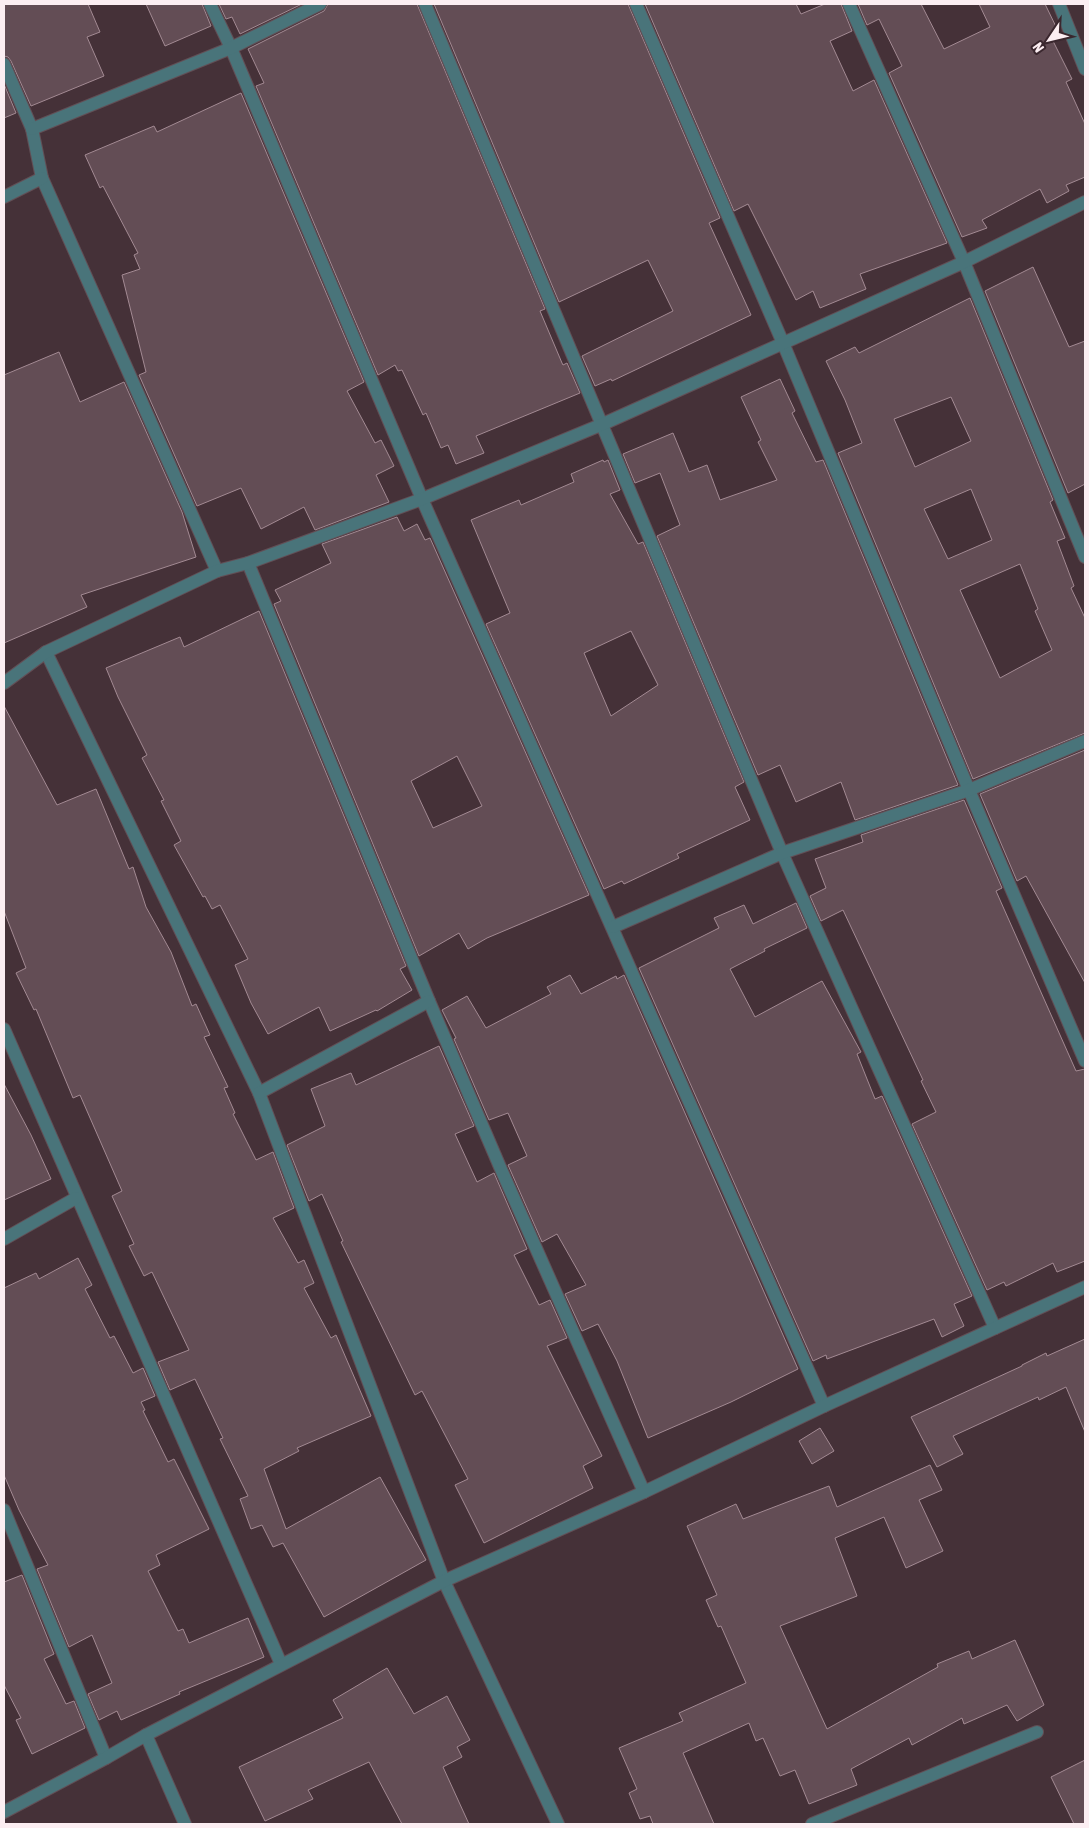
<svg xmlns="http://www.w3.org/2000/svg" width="1089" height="1828" font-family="'Asap Condensed',sans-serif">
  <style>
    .building { fill: #634d55; stroke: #a38a93; fill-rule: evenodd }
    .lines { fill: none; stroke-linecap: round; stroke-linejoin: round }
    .minor-casing { stroke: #624f56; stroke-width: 14 }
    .minor { stroke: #49747a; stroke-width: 12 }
  </style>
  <rect width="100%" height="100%" fill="#453138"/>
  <!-- building -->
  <g class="building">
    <polygon points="4,4 88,4 100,32 87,37 104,76 31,106 11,61 8,57 4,56"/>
    <polygon points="146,4 202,4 211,26 165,46"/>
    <polygon points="219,4 302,4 240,34 232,17 226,19"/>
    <polygon points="328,4 417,4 545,309 540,311 562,363 563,365 567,363 580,393 476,436 484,453 456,464 448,445 441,448 426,413 423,415 402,370 398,371 395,365 378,375 256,86 264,83 248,49 324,11"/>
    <polygon points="434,4 628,4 720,218 709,223 751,315 612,381 611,379 595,386 582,356 673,311 648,260 559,302"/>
    <polygon points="645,4 796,4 801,14 825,4 841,4 852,31 830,41 853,91 874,80 947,243 860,274 866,289 820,308 813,291 796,300 748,204 734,211"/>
    <polygon points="858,4 921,4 944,49 990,27 979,4 1045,4 1061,37 1053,41 1072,79 1066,82 1085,124 1085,177 1066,185 1069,191 1047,203 1040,189 982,220 987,228 962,237 889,73 902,66 879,19 867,25"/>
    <polygon points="4,84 16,113 4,118"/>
    <polygon points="241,93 364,382 347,391 375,443 381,440 394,466 376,475 389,502 315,530 304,507 261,529 241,488 197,506 139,375 146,372 122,275 140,269 134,255 138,253 103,186 100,188 85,155 154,126 157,132"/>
    <polygon points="1033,267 1069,347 1085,341 1085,484 1068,493 985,291"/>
    <path d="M970,298l83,202 -3,2 15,36 -8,3 17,45 -3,2 14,30v115l-112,46 -135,-326 24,-10 -17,-43 -19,-39 29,-14 4,6zM951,397l20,44 -56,26 -21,-48zM971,489l21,51 -44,19 -24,-50zM1020,564l18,45 -3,2 17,39 -52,28 -40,-88z"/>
    <polygon points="59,352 80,402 124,382 182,512 196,557 81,595 87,607 4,643 4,375"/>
    <polygon points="780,379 795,411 792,413 816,462 823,460 958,785 855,820 841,782 796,802 780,765 758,775 657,536 680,525 660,473 635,483 623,454 673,433 689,472 707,465 720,500 777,480 758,442 761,440 741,397"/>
    <path d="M603,460l1,2 4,-2 12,30 -10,4 28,50 5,-2 101,240 -9,5 15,33 -73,34 2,4 -55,26 -2,-3 -18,8 -118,-265 24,-11 -39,-93 48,-20 2,5 53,-23 -3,-8zM631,631l27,54 -47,31 -27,-63z"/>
    <path d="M397,517l7,14 13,-7 8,16 5,-2 159,357 -102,43 -19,11 -9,-16 -40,23 -145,-352 7,-3 -6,-11 56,-27 -9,-19zM457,756l25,50 -49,22 -22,-47z"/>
    <polygon points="259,611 406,966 400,969 412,990 377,1011 376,1010 330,1031 319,1007 268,1034 251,1003 235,965 248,959 220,905 212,909 205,896 203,897 174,845 181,841 161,801 164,800 142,758 147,755 118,697 106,668 180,637 184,647"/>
    <polygon points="4,706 57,805 96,789 129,869 133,867 146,907 171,952 192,1006 196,1004 210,1035 204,1037 228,1087 224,1088 235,1113 233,1114 256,1160 273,1152 294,1208 273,1218 298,1263 304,1260 314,1283 304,1288 331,1338 336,1335 371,1416 297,1448 299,1451 264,1469 286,1529 380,1477 426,1560 324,1617 283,1543 273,1547 262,1525 251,1529 240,1499 248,1496 220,1439 223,1438 195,1379 170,1390 158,1362 189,1350 152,1272 144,1276 129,1246 134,1244 112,1196 122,1191 80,1095 73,1098 36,1009 34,1010 16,973 26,968 4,911"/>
    <polygon points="1085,750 1085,983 1026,876 1017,881 980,794"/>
    <polygon points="964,800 1002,888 996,891 1076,1071 1085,1069 1085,1261 1057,1272 1053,1263 1006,1286 1004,1282 987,1290 912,1124 936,1112 921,1081 923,1080 843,910 821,921 810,896 826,888 815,859 863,842 861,835"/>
    <polygon points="796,903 807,928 764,949 765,951 730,969 755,1017 822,981 861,1052 857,1054 875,1099 882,1096 972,1296 954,1304 964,1326 942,1337 934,1319 827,1359 826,1355 813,1361 639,968 719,928 714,918 744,905 753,924"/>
    <polygon points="570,975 581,994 616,976 617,979 624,975 798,1369 731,1402 648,1438 617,1361 598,1324 582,1331 565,1294 586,1285 557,1234 542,1242 508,1165 527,1156 508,1113 489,1120 454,1039 456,1038 442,1010 467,996 486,1028 551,994 547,987"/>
    <polygon points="439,1046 474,1126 455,1134 477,1182 494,1173 527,1249 514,1255 539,1305 550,1300 567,1338 547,1346 602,1456 583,1466 593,1488 484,1543 455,1485 468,1479 422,1391 415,1395 341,1242 343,1241 322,1194 309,1201 287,1145 325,1126 311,1089 351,1073 356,1085"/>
    <polygon points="4,1084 31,1135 51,1179 4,1200"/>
    <polygon points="78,1258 92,1285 85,1289 110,1338 114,1336 133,1373 143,1368 155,1396 141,1402 145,1410 143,1411 168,1462 174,1459 209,1529 156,1555 160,1565 148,1571 178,1631 183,1629 189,1643 248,1618 264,1657 179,1692 180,1694 121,1720 117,1711 99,1720 88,1694 112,1683 92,1635 69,1647 37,1569 48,1565 19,1510 4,1475 4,1288 36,1273 39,1279"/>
    <polygon points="1085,1339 1085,1432 1066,1387 1039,1400 1038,1397 953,1436 963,1454 937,1467 911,1417 1022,1366 1022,1365 1046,1353 1047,1356"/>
    <polygon points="820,1428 834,1451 812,1464 799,1441"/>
    <polygon points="930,1465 942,1490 919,1500 943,1551 906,1568 884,1517 835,1538 857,1596 780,1626 827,1729 938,1667 937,1664 969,1651 972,1659 1015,1640 1044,1705 1017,1721 1007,1705 964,1724 962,1718 912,1745 909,1738 851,1769 857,1785 809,1804 795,1770 780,1776 763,1738 756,1741 749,1723 683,1753 714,1824 653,1824 650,1816 640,1819 629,1793 637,1789 619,1748 683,1721 679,1713 746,1683 721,1626 718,1627 706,1600 717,1595 687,1526 736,1504 743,1519 829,1486 837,1507"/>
    <polygon points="22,1575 54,1654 44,1659 66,1704 74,1701 85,1728 32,1754 16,1720 21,1718 4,1685 4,1582"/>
    <polygon points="387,1668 414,1714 447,1696 470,1740 457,1747 462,1757 443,1767 469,1824 402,1824 369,1762 308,1790 313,1799 265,1821 239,1767 343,1718 333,1700"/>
    <polygon points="1085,1760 1085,1824 1074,1824 1051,1777"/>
  </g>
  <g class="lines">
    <!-- minor casing -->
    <g class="minor-casing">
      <g id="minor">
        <polyline points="210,4 231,48 422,499 824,1406"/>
        <polyline points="425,4 782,853 995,1328"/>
        <polyline points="636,4 783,343 969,790 1085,1061"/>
        <polyline points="849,4 964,262 1085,557"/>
        <polyline points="1059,4 1085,69"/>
        <polyline points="4,64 32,129 42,178 217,571"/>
        <polyline points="32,129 231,48 320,4"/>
        <polyline points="4,197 42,178"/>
        <polyline points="248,563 429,1001 500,1167 644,1492"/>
        <polyline points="46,652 259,1093 444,1581 558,1824"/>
        <polyline points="4,683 46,652 217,571 248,563 422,499 603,424 964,262 1085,202"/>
        <polyline points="613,927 782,853 969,790 1085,741"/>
        <polyline points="4,1029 281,1664"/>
        <polyline points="259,1093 429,1001"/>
        <polyline points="4,1239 76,1198"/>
        <polyline points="4,1510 106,1758"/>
        <polyline points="146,1735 185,1824"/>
        <polyline points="4,1812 106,1758 146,1735 444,1581 644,1492 824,1406 1085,1287"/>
        <polyline points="812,1824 1037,1732"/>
      </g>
    </g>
    <!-- minor -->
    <use href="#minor" class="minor"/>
  </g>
  <!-- border -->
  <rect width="1089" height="1828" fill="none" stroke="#fceef2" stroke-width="10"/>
  <!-- north arrow -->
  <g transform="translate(1049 40) rotate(235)" stroke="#3a272e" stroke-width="4" paint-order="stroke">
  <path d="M0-4L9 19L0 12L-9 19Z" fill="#fceef2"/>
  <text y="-8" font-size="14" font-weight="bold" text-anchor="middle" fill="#fceef2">N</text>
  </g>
</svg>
